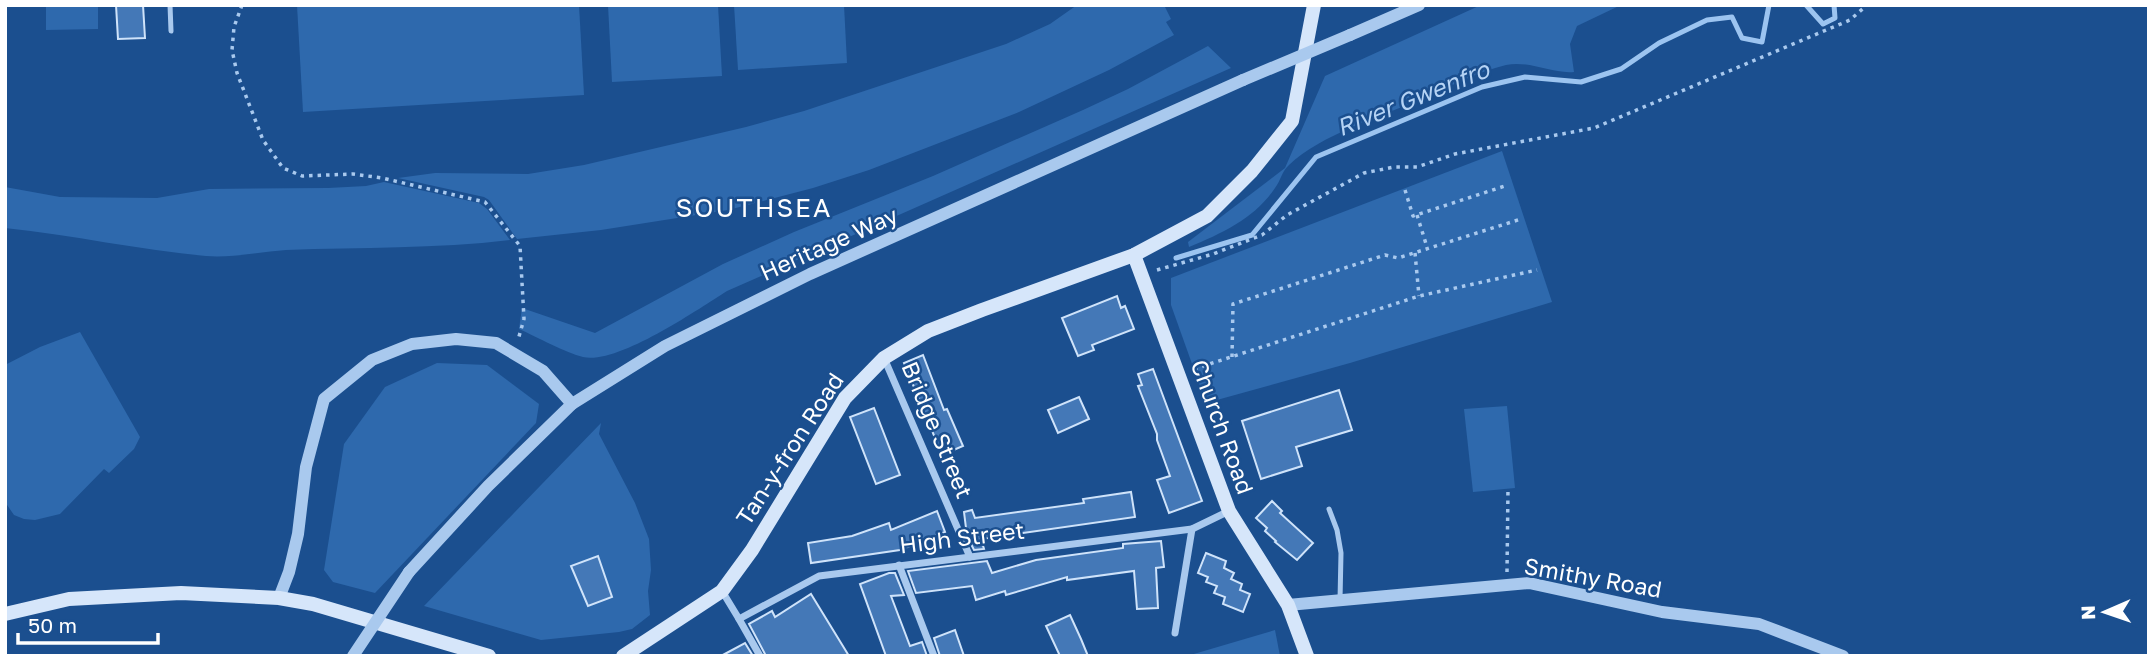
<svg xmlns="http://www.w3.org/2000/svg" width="2154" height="661" font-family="'Golos Text',sans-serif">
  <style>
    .green { fill: #2e69ad }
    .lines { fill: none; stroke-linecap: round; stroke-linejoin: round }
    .stream { stroke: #9cc4f0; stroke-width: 5 }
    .building { fill: #4478b7; stroke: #cfe3fa; stroke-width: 2 }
    .path { stroke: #a9c9ee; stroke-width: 3.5; stroke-dasharray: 3.5 5; stroke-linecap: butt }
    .service { stroke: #a9c9ee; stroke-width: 5 }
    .minor { stroke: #a9c9ee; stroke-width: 7 }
    .tertiary { stroke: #a9c9ee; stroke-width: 12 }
    .secondary { stroke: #d6e6fa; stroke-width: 14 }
    .tertiary-bridge { stroke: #a9c9ee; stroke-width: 12 }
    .labels { text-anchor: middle; stroke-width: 5; stroke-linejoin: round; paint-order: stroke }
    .street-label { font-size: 23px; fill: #fff; stroke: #1b4f8f }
    .water-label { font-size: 24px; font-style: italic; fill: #b5d3f5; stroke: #1b4f8f }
    .quarter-label { font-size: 26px; letter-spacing: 2px; fill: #fff; stroke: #1b4f8f }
  </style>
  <rect width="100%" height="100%" fill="#1b4f8f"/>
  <!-- green -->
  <g class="green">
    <polygon points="46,5 98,5 98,29 46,30"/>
    <polygon points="297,5 579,5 584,95 303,112"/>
    <polygon points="608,5 718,5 722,76 612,82"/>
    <polygon points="734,5 844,5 847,63 738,70"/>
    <polygon points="1077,5 1164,5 1171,19 1166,22 1174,35 1109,70 1019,112 869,170 813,188 728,210 601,230 517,239 489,200 484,197 398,178 435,173 528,174 584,165 746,127 804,111 1006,44 1050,24"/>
    <path d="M1481,5h140l-44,21 -7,18 4,28c-23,2 -45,-12 -68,-7 -29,7 -57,22 -84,34 -40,17 -102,36 -133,66 -7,6 -8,15 -14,23 -20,30 -52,45 -86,59l-1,-5 97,-74 40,-92z"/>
    <path d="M1208,46l23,22 -504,223c-30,19 -110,74 -144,66 -17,-4 -46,-20 -64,-28l3,-21 73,25 128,-69 71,-32 139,-56 150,-66 45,-21z"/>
    <polygon points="1502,151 1552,302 1350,363 1206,403 1171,305 1171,278"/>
    <path d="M384,182l95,21 8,6 23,31c-74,9 -149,7 -224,10 -26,2 -54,8 -80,6 -67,-6 -133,-21 -201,-28v-41l55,10 97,1 52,-9 119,-1 38,-2z"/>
    <polygon points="80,332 140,437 134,449 109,473 104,469 60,514 35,520 24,519 14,515 5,502 5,365 40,347"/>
    <polygon points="437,363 487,365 539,404 536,423 375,593 333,582 324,570 344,444 385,387"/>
    <polygon points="1507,406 1515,488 1473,492 1464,409"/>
    <polygon points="601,423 599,434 635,503 649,539 651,570 648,591 650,615 632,629 619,632 541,640 424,606"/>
    <polygon points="1275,630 1280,656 1187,656"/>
  </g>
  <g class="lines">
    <!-- stream -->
    <g class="stream">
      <polyline points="1806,5 1823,24 1835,18 1834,5"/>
      <polyline points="1176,258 1252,235 1316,157 1482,87 1525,77 1581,82 1621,69 1659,43 1707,20 1732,17 1742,38 1762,42 1769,5"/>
    </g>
  </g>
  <!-- building -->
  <g class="building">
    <polygon points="116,5 143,5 145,38 118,39"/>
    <polygon points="1117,296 1121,308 1125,306 1134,329 1092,345 1094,350 1078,356 1062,318"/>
    <polygon points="923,355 944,410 947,409 963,446 942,455 904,363"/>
    <polygon points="1153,369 1202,501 1169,513 1157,480 1170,476 1157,440 1157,434 1138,386 1142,385 1138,374"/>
    <polygon points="1339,390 1352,430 1296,447 1302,466 1261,479 1242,421"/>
    <polygon points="1079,397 1089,419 1058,433 1048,410"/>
    <polygon points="874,408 900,475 876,484 850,417"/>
    <polygon points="1131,492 1135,517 981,539 984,549 974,550 967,536 964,512 972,510 975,518 1084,503 1083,499"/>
    <polygon points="1272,501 1282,511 1280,513 1313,543 1297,560 1275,542 1276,541 1265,531 1267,528 1256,518"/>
    <polygon points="937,511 945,532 900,550 811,563 808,543 852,536 889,523 891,530"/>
    <polygon points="1161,541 1164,567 1156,568 1158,608 1137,609 1134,571 1067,580 1067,577 1006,595 1005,591 976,600 972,586 916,593 908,571 987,561 992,573 1036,560 1123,548 1123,544"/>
    <polygon points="1206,553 1226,561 1224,568 1234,573 1231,579 1242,584 1240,590 1250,594 1243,612 1223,604 1225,597 1214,593 1217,586 1206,582 1208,577 1198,573"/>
    <polygon points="598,556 612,597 588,606 571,566"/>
    <polygon points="889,573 895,573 904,595 891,596 910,646 922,642 927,656 886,656 860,584"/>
    <polygon points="811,594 849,656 766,656 749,624 772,611 775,617"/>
    <polygon points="1070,615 1081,639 1088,656 1060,656 1046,626"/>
    <polygon points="955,630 964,656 940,656 934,638"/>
    <polygon points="745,643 753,656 721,656"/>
  </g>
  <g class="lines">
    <!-- path -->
    <g class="path">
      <polyline points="242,5 234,27 232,50 237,73 263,140 283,168 302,176 353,174 382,178 485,202 520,246 524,319 518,340"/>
      <polyline points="1405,190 1413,216 1508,185"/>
      <polyline points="1417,215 1427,247"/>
      <polyline points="1415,253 1419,296"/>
      <polyline points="1157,270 1213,254 1262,235 1287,215 1364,173 1394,167 1417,167 1455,154 1594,128 1850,20 1867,5"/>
      <polyline points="1232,357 1233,304 1385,255 1398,258 1521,219"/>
      <polyline points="1194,369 1419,296 1537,270"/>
      <polyline points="1507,572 1508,488"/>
    </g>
    <!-- service -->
    <g class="service">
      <polyline points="170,5 171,31"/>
      <polyline points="1329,509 1337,530 1341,553 1340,600"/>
    </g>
    <!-- minor -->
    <g class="minor">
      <polyline points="884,358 970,557"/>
      <polyline points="899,565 934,656"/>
      <polyline points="722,591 739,619 819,576 1192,529 1229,511"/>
      <polyline points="739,619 760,656"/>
      <polyline points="1175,633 1192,529"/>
    </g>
    <!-- tertiary -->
    <g class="tertiary">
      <polyline points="1350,35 1419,5"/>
      <polyline points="409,572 488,486 572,404 665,346 810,274 1243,80"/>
      <polyline points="279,598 289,572 298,534 306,467 324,399 372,360 412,344 456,339 496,343 543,371 572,404"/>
      <polyline points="1288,605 1529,583 1662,612 1759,624 1843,656"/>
    </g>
    <!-- secondary -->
    <g class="secondary">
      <polyline points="1134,255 1229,511 1288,605 1307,656"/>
      <polyline points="5,614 69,599 181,593 279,598 313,604 489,656"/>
      <polyline points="623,656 722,591 752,550 845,398 884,358 928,331 982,310 1134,255 1207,216 1252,171 1292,121 1314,5"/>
    </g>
    <!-- tertiary-bridge -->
    <g class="tertiary-bridge">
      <polyline points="1243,80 1350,35"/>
      <polyline points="353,656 409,572"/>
    </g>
  </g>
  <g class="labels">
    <!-- street labels -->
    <g class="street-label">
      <text transform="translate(829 244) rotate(-24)" y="8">Heritage Way</text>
      <text transform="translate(1222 427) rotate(70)" y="8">Church Road</text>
      <text transform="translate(937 430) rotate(67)" y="8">Bridge Street</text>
      <text transform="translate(790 449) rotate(-57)" y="8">Tan-y-fron Road</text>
      <text transform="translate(962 538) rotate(-7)" y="8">High Street</text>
      <text transform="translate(1593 578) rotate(10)" y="8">Smithy Road</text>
    </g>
    <!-- water labels -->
    <g class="water-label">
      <text transform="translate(1413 99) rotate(-22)" y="8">River Gwenfro</text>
    </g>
    <!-- quarter labels -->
    <g class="quarter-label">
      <text x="754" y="217">SOUTHSEA</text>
    </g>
  </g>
  <!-- border -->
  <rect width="2154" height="661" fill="none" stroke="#ffffff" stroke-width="14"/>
  <!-- north arrow -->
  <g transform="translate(2105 612) rotate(268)" stroke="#1b4f8f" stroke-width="5" paint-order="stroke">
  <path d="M0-5L12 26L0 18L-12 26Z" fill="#ffffff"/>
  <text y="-10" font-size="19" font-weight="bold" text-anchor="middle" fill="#ffffff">N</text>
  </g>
  <!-- scale -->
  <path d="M18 633v10h140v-10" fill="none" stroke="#ffffff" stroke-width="3.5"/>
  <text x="28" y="633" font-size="21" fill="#ffffff" stroke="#1b4f8f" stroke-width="5" paint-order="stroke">50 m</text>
</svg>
